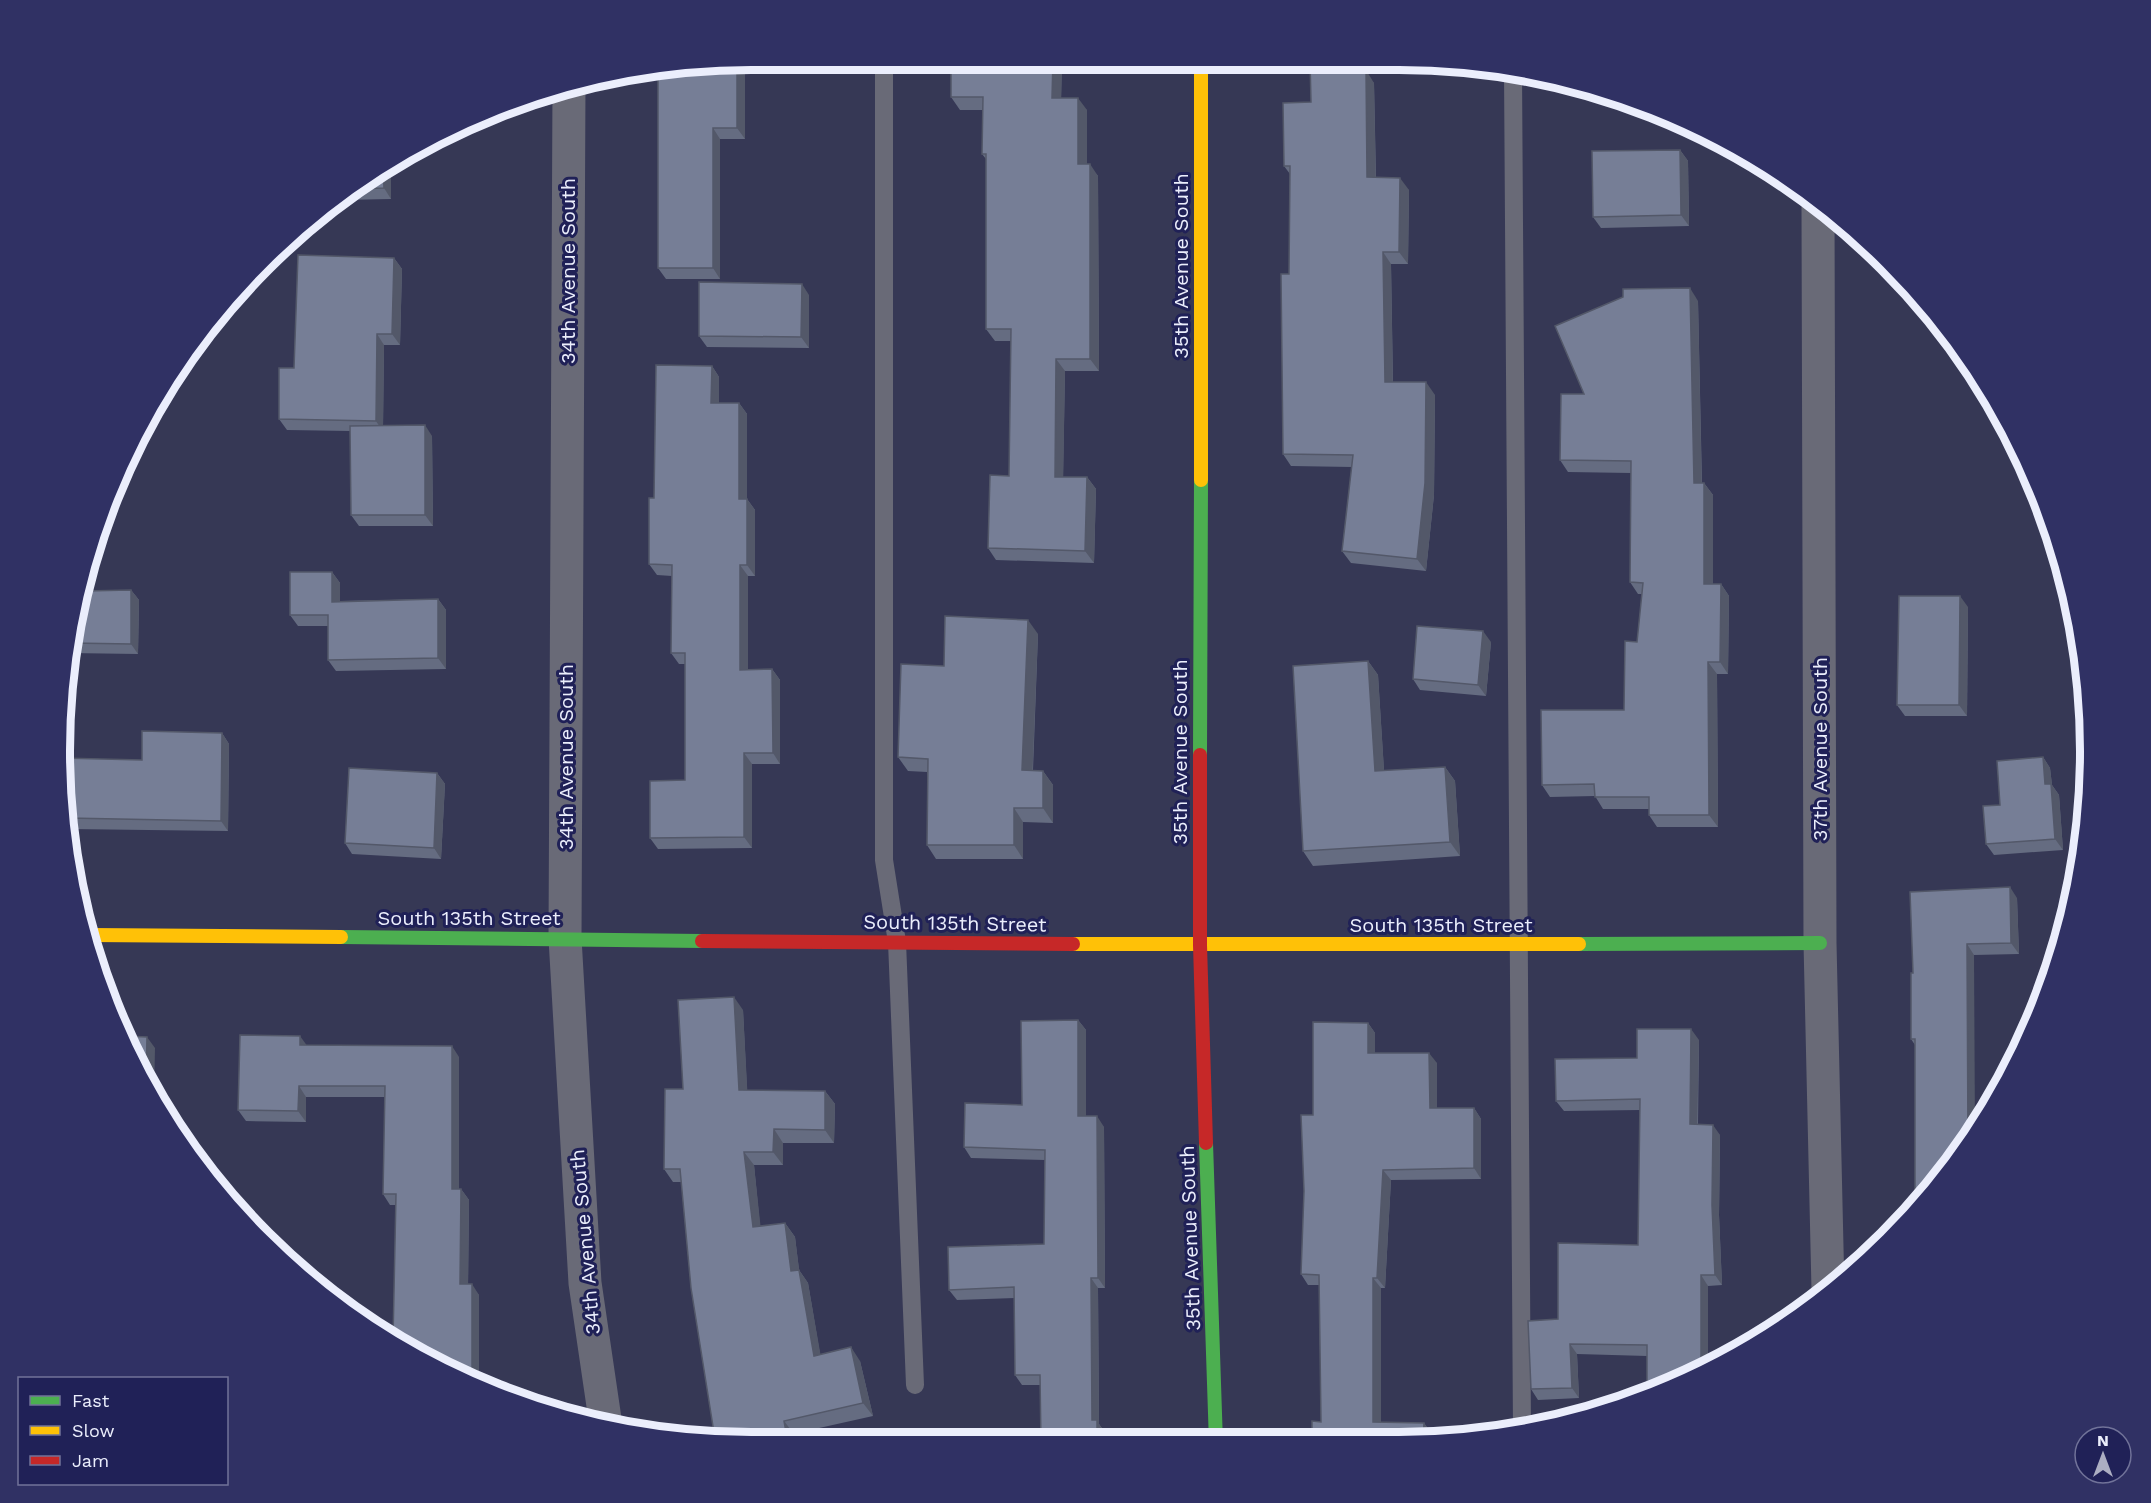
<svg xmlns="http://www.w3.org/2000/svg" width="2151" height="1503" font-family="'Work Sans',sans-serif">
  <style>
    .lines { fill: none; stroke-linecap: round; stroke-linejoin: round }
    .lane { stroke: #696a77; stroke-width: 18 }
    .street { stroke: #696a77; stroke-width: 33 }
    .fast { stroke: #4caf50; stroke-width: 14 }
    .slow { stroke: #ffc107; stroke-width: 14 }
    .jam { stroke: #c62828; stroke-width: 14 }
    .wall { fill: #656c81 }
    .shaded-wall { fill: #535869 }
    .building { fill: #767e96; stroke: #535869; stroke-width: 1.5 }
    .labels { text-anchor: middle; stroke-width: 6; stroke-linejoin: round; paint-order: stroke }
    .street-label { font-size: 20px; fill: #ebeefc; stroke: #202157 }
    .rim { fill: none; stroke: #ebeefc; stroke-width: 8 }
  </style>
  <rect width="100%" height="100%" fill="#363855"/>
  <g class="lines">
    <!-- lane -->
    <g class="lane">
      <polyline points="884,60 884,860 897,942 915,1385"/>
      <polyline points="1513,71 1522,1431"/>
    </g>
    <!-- street -->
    <g class="street">
      <polyline points="569,85 565,938 585,1283 606,1426"/>
      <polyline points="1818,208 1820,943 1828,1290"/>
    </g>
    <!-- fast -->
    <g class="fast">
      <polyline points="1200,755 1201,480"/>
      <polyline points="341,937 702,941"/>
      <polyline points="1579,944 1820,943"/>
      <polyline points="1206,1143 1216,1443"/>
    </g>
    <!-- slow -->
    <g class="slow">
      <polyline points="1201,480 1201,60"/>
      <polyline points="90,935 341,937"/>
      <polyline points="1073,944 1579,944"/>
    </g>
    <!-- jam -->
    <g class="jam">
      <polyline points="1200,755 1200,945 1206,1143"/>
      <polyline points="702,941 1073,944"/>
    </g>
  </g>
  <!-- wall -->
  <g class="wall">
    <polygon points="942,60 1062,60 1061,98 1087,110 1087,164 1098,176 1099,371 1065,371 1063,477 1087,477 1096,489 1094,563 996,560 988,548 1009,476 1011,341 995,341 986,329 986,159 982,154 983,110 960,110 951,97 951,71 949,71"/>
    <polygon points="1310,60 1358,60 1358,70 1374,83 1376,177 1409,190 1408,264 1391,264 1393,382 1435,395 1434,495 1426,571 1351,563 1342,551 1352,467 1291,466 1283,454 1289,274 1290,174 1284,166 1311,102"/>
    <polygon points="745,61 745,139 720,139 720,279 666,279 658,268 689,74"/>
    <polygon points="1680,150 1688,161 1689,226 1601,228 1593,217"/>
    <polygon points="391,164 391,199 341,200 368,176"/>
    <polygon points="394,258 402,269 400,345 384,345 383,426 432,436 433,526 359,526 351,515 350,431 287,430 279,419 294,368"/>
    <polygon points="809,295 809,348 707,347 699,336"/>
    <polygon points="1698,301 1702,483 1704,483 1713,495 1713,584 1721,584 1729,596 1728,674 1717,674 1718,827 1657,827 1649,815 1649,809 1603,809 1595,796 1550,797 1542,785 1624,710 1637,642 1642,594 1638,594 1630,582 1631,473 1568,472 1560,460 1584,394"/>
    <polygon points="712,366 719,377 719,403 739,403 747,414 747,499 755,510 755,576 748,576 748,670 772,669 780,680 780,764 752,764 752,848 658,849 650,838 685,780 685,664 679,664 671,653 672,576 657,575 649,564 654,498"/>
    <polygon points="332,572 340,583 340,601 438,599 446,610 446,669 336,671 328,660 328,626 298,626 290,615"/>
    <polygon points="131,590 139,600 138,654 68,653 85,591"/>
    <polygon points="1968,607 1967,716 1905,716 1897,705"/>
    <polygon points="1038,634 1033,770 1043,771 1053,785 1053,823 1023,822 1023,859 936,859 927,845 927,772 908,771 898,757 944,666"/>
    <polygon points="1491,642 1486,696 1420,690 1413,679"/>
    <polygon points="1368,661 1378,675 1384,771 1445,767 1455,781 1460,856 1313,866 1303,851"/>
    <polygon points="222,733 229,744 228,831 68,829 61,758 142,760"/>
    <polygon points="2043,757 2050,768 2052,785 2059,795 2063,850 1994,855 1986,844 2000,805"/>
    <polygon points="437,773 445,784 441,859 352,854 345,843"/>
    <polygon points="2017,898 2019,954 1974,955 1915,1045 1911,1039 1913,973"/>
    <polygon points="743,1010 747,1090 825,1091 835,1104 834,1143 783,1143 783,1165 754,1165 760,1226 785,1223 795,1237 799,1270 808,1283 820,1354 860,1361 873,1416 752,1443 681,1182 673,1182 664,1169 683,1089"/>
    <polygon points="1078,1020 1086,1030 1086,1116 1104,1127 1105,1288 1098,1288 1099,1424 1104,1431 1104,1443 1041,1443 1040,1385 1022,1385 1015,1375 1015,1298 957,1300 949,1290 1044,1244 1045,1160 971,1158 964,1147 1022,1105"/>
    <polygon points="1368,1023 1375,1033 1375,1053 1437,1063 1437,1108 1474,1108 1481,1119 1481,1179 1391,1180 1385,1288 1381,1288 1381,1422 1424,1423 1431,1433 1431,1440 1400,1443 1321,1422 1319,1285 1308,1285 1301,1274 1313,1115"/>
    <polygon points="1699,1040 1698,1124 1720,1135 1719,1215 1722,1285 1708,1286 1708,1370 1647,1356 1577,1354 1579,1398 1538,1400 1531,1389 1558,1319 1638,1245 1640,1110 1564,1111 1556,1101 1637,1058"/>
    <polygon points="306,1045 459,1057 459,1189 461,1189 469,1200 468,1284 479,1295 479,1386 396,1205 390,1205 383,1194 385,1097 306,1097 306,1122 246,1121 238,1110"/>
  </g>
  <!-- shaded-wall -->
  <g class="shaded-wall">
    <polygon points="1053,60 1062,60 1061,110 1052,98"/>
    <polygon points="1349,60 1358,60 1358,83 1349,71"/>
    <polygon points="745,61 745,139 737,128 737,62"/>
    <polygon points="1366,70 1374,83 1376,190 1367,177"/>
    <polygon points="1078,98 1087,110 1087,176 1078,164"/>
    <polygon points="713,128 720,139 720,279 713,268"/>
    <polygon points="1680,150 1688,161 1689,226 1681,215"/>
    <polygon points="391,164 391,199 384,188 383,168"/>
    <polygon points="1090,164 1098,176 1099,371 1090,359"/>
    <polygon points="1400,178 1409,190 1408,264 1399,252"/>
    <polygon points="1383,252 1391,264 1393,394 1385,382"/>
    <polygon points="394,258 402,269 400,345 392,334"/>
    <polygon points="802,284 809,295 809,348 801,337"/>
    <polygon points="1690,288 1698,301 1702,495 1694,483"/>
    <polygon points="377,334 384,345 383,432 376,421"/>
    <polygon points="1056,359 1065,371 1063,489 1055,477"/>
    <polygon points="712,366 719,377 719,414 711,403"/>
    <polygon points="1426,382 1435,395 1434,495 1426,571 1417,559"/>
    <polygon points="739,403 747,414 747,510 739,499"/>
    <polygon points="425,425 432,436 433,526 425,515"/>
    <polygon points="1087,477 1096,489 1094,563 1085,551"/>
    <polygon points="1704,483 1713,495 1713,596 1704,584"/>
    <polygon points="747,499 755,510 755,576 747,565"/>
    <polygon points="740,565 748,576 748,681 740,670"/>
    <polygon points="332,572 340,583 340,613 332,602"/>
    <polygon points="1721,584 1729,596 1728,674 1720,662"/>
    <polygon points="131,590 139,600 138,654 131,644"/>
    <polygon points="1960,596 1968,607 1967,716 1959,705"/>
    <polygon points="438,599 446,610 446,669 438,658"/>
    <polygon points="1028,620 1038,634 1032,784 1022,770"/>
    <polygon points="1483,631 1491,642 1486,696 1478,685"/>
    <polygon points="1368,661 1378,675 1385,786 1375,771"/>
    <polygon points="1708,662 1717,674 1718,827 1709,815"/>
    <polygon points="772,669 780,680 780,764 773,753"/>
    <polygon points="222,733 229,744 228,831 221,821"/>
    <polygon points="744,753 752,764 752,848 744,837"/>
    <polygon points="2043,757 2050,768 2052,785 2059,795 2063,850 2055,839 2045,784"/>
    <polygon points="1445,767 1455,781 1460,856 1450,842"/>
    <polygon points="1043,771 1053,785 1053,823 1043,808"/>
    <polygon points="437,773 445,784 441,859 434,848"/>
    <polygon points="1014,808 1023,822 1023,859 1014,845"/>
    <polygon points="2010,887 2017,898 2019,954 2011,943"/>
    <polygon points="1967,944 1974,955 1975,1134 1968,1144"/>
    <polygon points="734,997 743,1010 748,1103 739,1090"/>
    <polygon points="1078,1020 1086,1030 1086,1127 1078,1116"/>
    <polygon points="1368,1023 1375,1033 1375,1063 1368,1053"/>
    <polygon points="1691,1029 1699,1040 1697,1135 1690,1124"/>
    <polygon points="300,1036 308,1047 300,1045"/>
    <polygon points="147,1037 155,1048 154,1097 146,1084"/>
    <polygon points="452,1046 459,1057 459,1200 452,1189"/>
    <polygon points="1429,1053 1437,1063 1437,1119 1430,1108"/>
    <polygon points="299,1086 306,1097 306,1122 298,1111"/>
    <polygon points="825,1091 835,1104 834,1143 825,1130"/>
    <polygon points="1474,1108 1481,1119 1481,1179 1474,1168"/>
    <polygon points="1097,1116 1104,1127 1105,1288 1098,1278"/>
    <polygon points="1713,1125 1720,1135 1719,1215 1722,1285 1715,1275 1712,1205"/>
    <polygon points="774,1129 783,1143 783,1165 773,1152"/>
    <polygon points="744,1152 754,1165 762,1240 753,1227"/>
    <polygon points="1383,1170 1391,1180 1385,1288 1377,1278"/>
    <polygon points="461,1189 469,1200 468,1295 460,1284"/>
    <polygon points="785,1223 795,1237 801,1285 791,1271"/>
    <polygon points="799,1270 808,1283 823,1369 814,1356"/>
    <polygon points="1701,1275 1708,1286 1708,1370 1701,1373"/>
    <polygon points="1091,1278 1098,1288 1099,1424 1104,1431 1104,1443 1097,1443 1092,1420"/>
    <polygon points="1373,1278 1381,1288 1381,1433 1373,1422"/>
    <polygon points="472,1284 479,1295 479,1386 472,1382"/>
    <polygon points="1570,1344 1577,1354 1579,1398 1572,1388"/>
    <polygon points="851,1347 860,1361 873,1416 863,1403"/>
    <polygon points="784,1421 794,1434 795,1443 788,1443"/>
    <polygon points="1424,1423 1431,1433 1431,1440 1423,1441"/>
  </g>
  <!-- building -->
  <g class="building">
    <polygon points="951,60 1053,60 1052,98 1078,98 1078,164 1090,164 1090,359 1056,359 1055,477 1087,477 1085,551 988,548 990,475 1009,476 1011,329 986,329 986,154 982,154 983,97 951,97"/>
    <polygon points="1310,60 1349,60 1349,71 1366,70 1367,177 1400,178 1399,252 1383,252 1385,382 1426,382 1425,483 1417,559 1342,551 1353,455 1283,454 1281,274 1289,274 1290,166 1284,166 1283,103 1311,102"/>
    <polygon points="737,62 737,128 713,128 713,268 658,268 658,74 689,74 689,68"/>
    <polygon points="1680,150 1681,215 1593,217 1592,151"/>
    <polygon points="383,168 384,188 354,189 368,176"/>
    <polygon points="298,255 394,258 392,334 377,334 376,421 279,419 279,368 294,368"/>
    <polygon points="699,282 802,284 801,337 699,336"/>
    <polygon points="1690,288 1694,483 1704,483 1704,584 1721,584 1720,662 1708,662 1709,815 1649,815 1649,797 1595,797 1594,784 1542,785 1541,710 1624,710 1625,641 1637,642 1643,583 1630,582 1631,461 1560,460 1561,394 1584,394 1555,326 1623,297 1623,289"/>
    <polygon points="656,365 712,366 711,403 739,403 739,499 747,499 747,565 740,565 740,670 772,669 773,753 744,753 744,837 650,838 650,781 685,780 685,653 671,653 672,565 649,564 649,498 654,498"/>
    <polygon points="425,425 425,515 351,515 350,426"/>
    <polygon points="290,572 332,572 332,602 438,599 438,658 328,660 328,615 290,615"/>
    <polygon points="131,590 131,644 71,643 85,591"/>
    <polygon points="1899,596 1960,596 1959,705 1897,705"/>
    <polygon points="945,616 1028,620 1022,770 1043,771 1043,808 1014,808 1014,845 927,845 928,759 898,757 901,664 944,666"/>
    <polygon points="1417,626 1483,631 1478,685 1413,679"/>
    <polygon points="1368,661 1375,771 1445,767 1450,842 1303,851 1293,666"/>
    <polygon points="142,731 222,733 221,821 67,818 61,758 142,760"/>
    <polygon points="2043,757 2045,784 2051,784 2055,839 1986,844 1983,806 2000,805 1997,761"/>
    <polygon points="349,768 437,773 434,848 345,843"/>
    <polygon points="2010,887 2011,943 1967,944 1968,1144 1915,1208 1915,1039 1911,1039 1911,973 1913,973 1910,892"/>
    <polygon points="734,997 739,1090 825,1091 825,1130 774,1129 773,1152 744,1152 753,1227 785,1223 791,1271 799,1270 814,1356 851,1347 863,1403 784,1421 788,1443 752,1443 715,1439 691,1288 680,1169 664,1169 665,1089 683,1089 678,1000"/>
    <polygon points="1078,1020 1078,1116 1097,1116 1098,1278 1091,1278 1092,1420 1097,1420 1097,1443 1041,1443 1040,1375 1015,1375 1014,1287 949,1290 948,1247 1044,1244 1045,1150 964,1147 965,1103 1022,1105 1021,1021"/>
    <polygon points="1313,1022 1368,1023 1368,1053 1429,1053 1430,1108 1474,1108 1474,1168 1383,1170 1377,1278 1373,1278 1373,1422 1424,1423 1423,1441 1400,1443 1312,1443 1312,1421 1321,1422 1319,1275 1301,1274 1304,1191 1301,1115 1313,1115"/>
    <polygon points="1637,1029 1691,1029 1690,1124 1713,1125 1712,1205 1715,1275 1701,1275 1701,1373 1647,1392 1647,1345 1570,1344 1572,1388 1531,1389 1528,1321 1558,1319 1558,1243 1638,1245 1640,1099 1556,1101 1555,1059 1637,1058"/>
    <polygon points="240,1035 300,1036 300,1045 452,1046 452,1189 461,1189 460,1284 472,1284 472,1382 393,1340 396,1194 383,1194 385,1086 299,1086 298,1111 238,1110"/>
    <polygon points="124,1036 147,1037 146,1084 131,1058"/>
    <polygon points="939,1442 969,1443 939,1443"/>
  </g>
  <g class="labels">
    <!-- street labels -->
    <g class="street-label">
      <text transform="translate(1181 266) rotate(-90)" y="7">35th Avenue South</text>
      <text transform="translate(568 271) rotate(-90)" y="7">34th Avenue South</text>
      <text transform="translate(1820 749) rotate(-90)" y="7">37th Avenue South</text>
      <text transform="translate(1180 752) rotate(-90)" y="7">35th Avenue South</text>
      <text transform="translate(566 757) rotate(-90)" y="7">34th Avenue South</text>
      <text x="469" y="925">South 135th Street</text>
      <text transform="translate(955 923) rotate(1)" y="7">South 135th Street</text>
      <text x="1441" y="932">South 135th Street</text>
      <text transform="translate(1190 1238) rotate(-92)" y="7">35th Avenue South</text>
      <text transform="translate(585 1242) rotate(-95)" y="7">34th Avenue South</text>
    </g>
  </g>
  <!-- crop -->
  <path d="M0 0H2151V1503H0ZM751 70H1399A681 681 0 0 1 2080 751V751A681 681 0 0 1 1399 1432H751A681 681 0 0 1 70 751V751A681 681 0 0 1 751 70Z" fill="#303164" fill-rule="evenodd"/>
  <path class="rim" d="M751 70H1399A681 681 0 0 1 2080 751V751A681 681 0 0 1 1399 1432H751A681 681 0 0 1 70 751V751A681 681 0 0 1 751 70Z"/>
  <!-- legend -->
  <rect x="18" y="1377" width="210" height="108" fill="#202157" stroke="#717399" stroke-width="1.5"/>
  <rect x="30" y="1396" width="30" height="9" fill="#4caf50" stroke="#717399" stroke-width="1.5"/>
  <text x="72" y="1407" font-size="18" fill="#ebeefc">Fast</text>
  <rect x="30" y="1426" width="30" height="9" fill="#ffc107" stroke="#717399" stroke-width="1.5"/>
  <text x="72" y="1437" font-size="18" fill="#ebeefc">Slow</text>
  <rect x="30" y="1456" width="30" height="9" fill="#c62828" stroke="#717399" stroke-width="1.5"/>
  <text x="72" y="1467" font-size="18" fill="#ebeefc">Jam</text>
  <!-- north arrow -->
  <g transform="translate(2103 1455)"><circle r="28" fill="#202157" stroke="#717399" stroke-width="1.5"/>
  <path d="M0-4.5L10 22L0 15L-10 22Z" fill="#acaec2"/>
  <text y="-9" font-size="16" font-weight="bold" text-anchor="middle" fill="#ebeefc">N</text>
  </g>
</svg>
